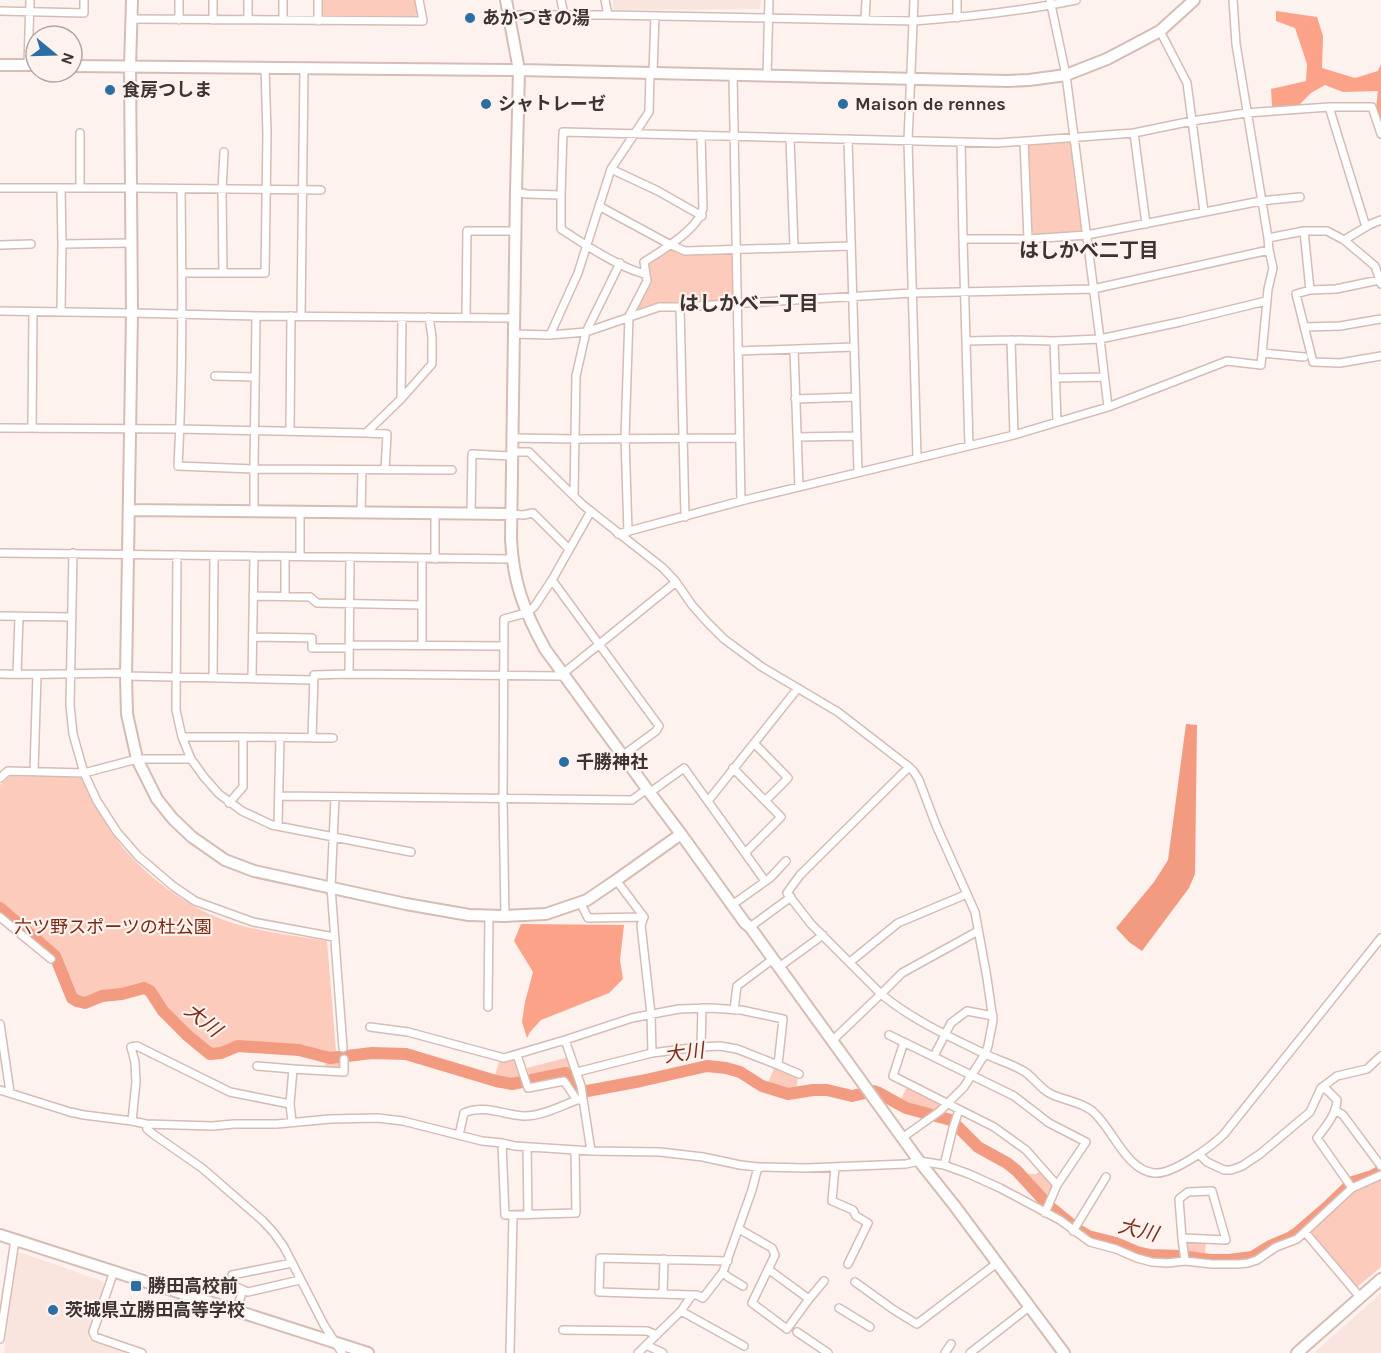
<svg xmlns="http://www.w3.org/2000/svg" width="1381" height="1353" font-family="Karla,'Noto Sans JP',sans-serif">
<rect width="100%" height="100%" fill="#fdf2ee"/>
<path fill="#fae4de" d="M612,0H761L760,9L614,10Z
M19,1252L102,1281L104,1284L88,1336L90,1341L127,1353H4L17,1253Z
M1381,1293V1353H1314Z"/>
<path fill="#fdcbbc" d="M320,0H415L417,15L413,17H320Z
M1071,141L1085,231L1036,235L1031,231L1027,144Z
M670,248L684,254L731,253L733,256V297L732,300L653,304L638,309V307L651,282L646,263Z
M10,776L82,777C91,796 100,815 112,833C136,869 184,906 224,920C257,932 293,935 327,941L336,1051H340V1068L325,1067L326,1055L321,1049L239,1043L216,1052L209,1051L168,1015L150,990L147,987H142L104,994L84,1001L78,1000L73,997L56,955L0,906V785Z
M516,1056L524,1079L512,1082L494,1078L500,1059Z
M569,1057L577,1082L567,1071L530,1078L527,1068Z
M775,1066L798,1077L796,1091H789L767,1085Z
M908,1085L939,1101L940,1107L932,1114L906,1107L899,1103Z
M1042,1170L1055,1185L1047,1202L1022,1174H1036Z
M1381,1178V1267L1356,1288L1309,1232C1325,1217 1340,1198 1359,1187C1366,1184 1374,1182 1381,1178Z
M1187,1238L1206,1239L1205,1256L1184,1255V1243Z"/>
<path fill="#fba288" d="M1276,11L1317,17L1323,36L1322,68L1355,78L1378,71L1381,64V123L1376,108L1378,91L1343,92L1325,85L1311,93L1298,106H1272L1271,89L1306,81L1307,64L1295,28L1276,21Z
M521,924L624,925L620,960L623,979L609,993L541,1020L530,1032L527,1038L522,1022L525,1002L533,972L514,941Z"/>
<path fill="#f39b81" d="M1186,724L1197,725L1195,874L1189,888L1142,951L1129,942L1116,928L1154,882L1168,860Z"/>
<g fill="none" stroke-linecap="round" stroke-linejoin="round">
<path stroke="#f39b81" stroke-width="12" d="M0,908L55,956L72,998L77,1001L85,1003L102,996L122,994L144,988L150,991L163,1011L187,1035L210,1054L221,1053L238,1046L299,1050L330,1058L372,1053L406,1054L496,1081L512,1084L566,1073L574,1083L578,1091L582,1092L641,1081L707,1066L726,1068L740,1072L762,1086L788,1094L813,1090H827L852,1096L873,1091L879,1093L906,1108L951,1120L978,1147L1007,1163L1017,1171L1050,1207L1078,1230L1088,1236L1116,1243L1137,1252L1150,1255L1181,1256L1210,1260H1229L1252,1257L1270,1246L1289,1238L1297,1233L1327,1207L1353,1182L1372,1176L1381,1171"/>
<defs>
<path id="street" d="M561,0L564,15
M605,0L608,15
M914,0L908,141L917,457
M1050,0L1066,75L1100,339L1108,407
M0,11L84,13V0
M519,15H608L914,21C968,17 1023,11 1076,0
M957,18V0
M132,19L423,21L419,0
M179,20V0
M213,20V0
M248,20V0
M283,20V0
M865,20L866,0
M318,21V0
M1160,31L1187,83L1204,212
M28,65L30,0
M653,73L655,16
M733,75L741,501
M767,76L769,0
M1329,107L1366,227
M80,133V188
M1134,133L1146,224
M790,138L794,247
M848,139L858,472
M1024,141L1028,239
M961,142L963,239L969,445
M611,169L658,191L702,216
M0,188H131L321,190
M61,188L62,244L61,312
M181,189C182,281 183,374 178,466L254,469V511
M516,192L527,194L561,195V229C584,244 620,268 645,274
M561,195L563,132L998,143L1134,133L1192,121L1246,113L1329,107H1372L1381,134
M599,206L669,244L685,251L851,246
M1304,231L1310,290
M1268,238L1304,231H1327L1344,240L1375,266L1381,284
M963,239H1028L1087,235L1261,201L1300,197
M1344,240L1371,224L1381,220
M62,244L131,243
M0,245L31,244
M182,273H265L267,134L265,68
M223,273L222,190L224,152
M1379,280L1336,289L1310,290L1296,294L1313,362L1340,363L1381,356
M680,307L685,517
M0,311L132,313L256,316L514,318
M256,316L254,469L452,470
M301,316L304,69
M466,317L467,231H515
M1304,327L1340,326L1381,319
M513,334L550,335L586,332L659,307H680L912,293L1093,289L1269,250
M550,335L578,273L611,169L649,112L650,73
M1011,340L1014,435
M966,341L1011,340L1054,341L1100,339L1180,322L1266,301
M1054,341L1057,422
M794,350L799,487
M738,351L854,347
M1263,353L1304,357
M215,376L255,377
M1055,378L1104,377
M401,399L402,317
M795,399L855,397
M0,428L180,429L366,433L401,399L432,364V337L429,317
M32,428L33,312
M290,431L291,316
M366,433L387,434L385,470
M797,437L856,436
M512,438L576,439L739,438
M512,452H529L583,505L663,568L676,582L692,605L707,622L724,639L762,667L838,712L909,767L914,772L919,780L936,825L975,912L987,978L993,1020L988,1046L985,1054L964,1087L940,1111L902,1138
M574,495L576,376L586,332L620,263
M591,511L552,580L659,726L656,731L622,756
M361,512L362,470
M471,514L472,454L512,456
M511,514L523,515L533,513L569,549
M628,532L625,438L629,316L647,281L644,262C661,251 699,229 703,208L701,135
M618,534L741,501L1014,435L1108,407L1227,361L1261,365L1268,289L1273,268L1269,250L1268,238L1236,44L1233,0
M0,553L512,559
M73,553L70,705L73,734L84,773L97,801L117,832L138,856L173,886L195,901L253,922L334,937
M177,555L176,710L182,737L191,759L204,777L219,794L242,811L272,825L411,852
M300,556V512
M435,559V513
M253,596L310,597L317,603L422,605
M285,596V557
M0,616L72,617
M253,637L312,638V648H349
M350,645L504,646
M422,645V559
M0,674C42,675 84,673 127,673
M17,674L19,617
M349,674L350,557
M126,676L313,680
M213,678L214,556
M252,678L254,556
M182,737H243
M312,738L314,675L349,674L560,676L676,582
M754,743L788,778L765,801
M909,767L800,875L787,893L811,924L881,994L902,973L978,931
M733,768L781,817L746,852
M34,771L37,675
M0,778L8,771L84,773L137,759H191
M649,793L684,768L765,881
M280,796L632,800L647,789
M335,798L331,887L343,1048
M708,801L798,688
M229,803L243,787V737L333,738
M278,826L280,738
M616,880L644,917L641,925L651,1014L652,1053
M580,902L588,918L644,917
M732,905L770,878L786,861
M505,916L503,800L504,619L526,613L534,607L552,580
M0,917L51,959
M750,927L791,897
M850,962L898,923L967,894
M779,967L823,935
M488,1007L489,916
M734,1010L737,986L773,959
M0,1024L10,1092
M370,1027L408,1032L504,1058L565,1040L632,1018L679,1009L710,1008L741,1010L783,1019L778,1065L737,1049L720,1046L699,1047L652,1053L577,1072
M889,1035L1014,1096L1049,1123L1086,1142L1057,1185
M565,1040L581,1086L591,1151
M833,1040L881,994C911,1019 948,1036 983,1053C997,1060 1013,1064 1025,1072C1034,1078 1039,1087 1049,1093C1062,1100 1078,1101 1091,1110C1112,1126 1125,1170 1154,1173C1172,1175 1211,1147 1224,1134L1381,938
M904,1042L893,1076L994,1127L1026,1150L1057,1185L1045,1213
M701,1047L702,1008
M517,1055L528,1088L564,1081L577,1100H581
M934,1056L951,1023L967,1011L993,1016
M778,1065L799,1074
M257,1066L293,1069
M1321,1088L1327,1090L1337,1100C1336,1115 1326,1126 1317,1138L1352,1188
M0,1090L70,1112L84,1115L132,1121L146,1124L212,1126L234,1124H277L330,1119L377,1118L403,1121L482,1141L502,1143L515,1146L591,1151L660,1152L703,1157L740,1165L758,1167L806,1168L906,1164L919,1161L932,1163L944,1165L969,1174L1000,1188L1060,1220L1090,1242L1116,1249L1137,1258L1152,1262L1167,1263L1185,1261L1212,1264H1238L1248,1263L1257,1260L1276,1247L1297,1239L1352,1188L1381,1175
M1335,1110L1343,1115L1381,1166
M132,1121L136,1082L135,1062L131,1047L137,1046L230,1092L290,1104
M292,1122L290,1104L293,1069L344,1072V1059
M146,1124L147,1129L153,1134L202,1168L263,1221L274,1233L284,1247L324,1325L342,1353
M459,1135L464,1113C484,1104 504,1115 524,1116C542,1116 561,1106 577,1100
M502,1143L505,1215L576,1213L575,1150
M527,1147L528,1215
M1199,1154L1207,1162L1224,1170H1231L1242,1166L1260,1154L1310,1112L1321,1088L1337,1076L1367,1069L1381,1056
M944,1165L953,1128L959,1110
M835,1167L832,1201L853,1210L856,1216L868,1223L848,1264
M1212,1191L1226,1240L1182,1238L1179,1199L1188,1192Z
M739,1229L772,1248L775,1255L752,1303L787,1329L809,1299L768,1269
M1073,1231L1106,1177
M1305,1232L1360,1297
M1182,1238L1185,1261
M114,1271L93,1332L95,1337L142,1353
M723,1272L728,1277L743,1286
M855,1282L894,1310L917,1324L997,1263
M243,1290L248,1292L300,1280
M663,1294L664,1259
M692,1295L599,1292L600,1258L728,1261
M809,1299L824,1281
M839,1308L870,1327
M236,1311L243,1290L232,1285V1275L292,1263
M681,1311L744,1346
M563,1330L647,1331L657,1335
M797,1332L828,1353
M0,1339L15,1240
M646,1345L663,1353
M510,1353L513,1216
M638,1353L681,1311L692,1295H697L703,1298L723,1272L752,1190L758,1167
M945,1353L951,1344
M970,1353L1029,1307"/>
<path id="secondary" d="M132,0L130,67L132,313L126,676L127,714L137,759L157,799L173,819L192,837L225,860L254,871L406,904L469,915L505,916L546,914L587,900L615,881L681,834L732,905L745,923L750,927L919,1161L954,1205L1064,1353
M506,0L519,70L516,192L511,539C513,582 524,611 545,649L647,789L681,834
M0,65H36
M72,66L519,70L1008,81L1029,80L1066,75L1107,59L1160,31L1194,0
M129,510L511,514
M0,1235L368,1353
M1297,1353L1381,1279"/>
</defs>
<use href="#street" stroke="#d7bcb4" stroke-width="10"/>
<use href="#secondary" stroke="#d7bcb4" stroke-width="14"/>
<use href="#street" stroke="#fff" stroke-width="7"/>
<use href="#secondary" stroke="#fff" stroke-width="10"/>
</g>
<g fill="#2c6da3" stroke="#fdf2ee" stroke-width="2">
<circle cx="470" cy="18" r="6"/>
<circle cx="110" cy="90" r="6"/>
<circle cx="486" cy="104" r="6"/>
<circle cx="843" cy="104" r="6"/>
<circle cx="564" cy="762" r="6"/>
<rect x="130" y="1280" width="12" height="12" rx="3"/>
<circle cx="53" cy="1310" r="6"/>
</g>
<g text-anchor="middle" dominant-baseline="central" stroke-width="4.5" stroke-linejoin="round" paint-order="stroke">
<g font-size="18" font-weight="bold" fill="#3d3330" stroke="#fdf2ee" text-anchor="start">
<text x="482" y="18">あかつきの湯</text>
<text x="122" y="90">食房つしま</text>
<text x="498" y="104">シャトレーゼ</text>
<text x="855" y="104">Maison de rennes</text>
<text x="576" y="762">千勝神社</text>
<text x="148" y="1286">勝田高校前</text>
<text x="65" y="1310">茨城県立勝田高等学校</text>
</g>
<g font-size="18" fill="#772a12" stroke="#fdf2ee">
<text x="113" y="927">六ツ野スポーツの杜公園</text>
</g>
<g font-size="20" font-weight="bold" fill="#3d3330" stroke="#fdf2ee">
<text x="1089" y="250">はしかべ二丁目</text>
<text x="749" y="303">はしかべ一丁目</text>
</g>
<g font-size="20" font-style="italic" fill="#7c2e17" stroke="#fdf2ee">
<text transform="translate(203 1020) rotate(39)">大川</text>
<text transform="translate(684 1053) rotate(-8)">大川</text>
<text transform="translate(1138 1230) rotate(14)">大川</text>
</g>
</g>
<g transform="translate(54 54) rotate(109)"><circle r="28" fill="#fdf2ee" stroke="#b0a6a2" stroke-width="1.5"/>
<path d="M0-4.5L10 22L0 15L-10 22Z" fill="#2c6da3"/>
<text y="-9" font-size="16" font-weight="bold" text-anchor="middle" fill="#3d3330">N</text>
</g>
</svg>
